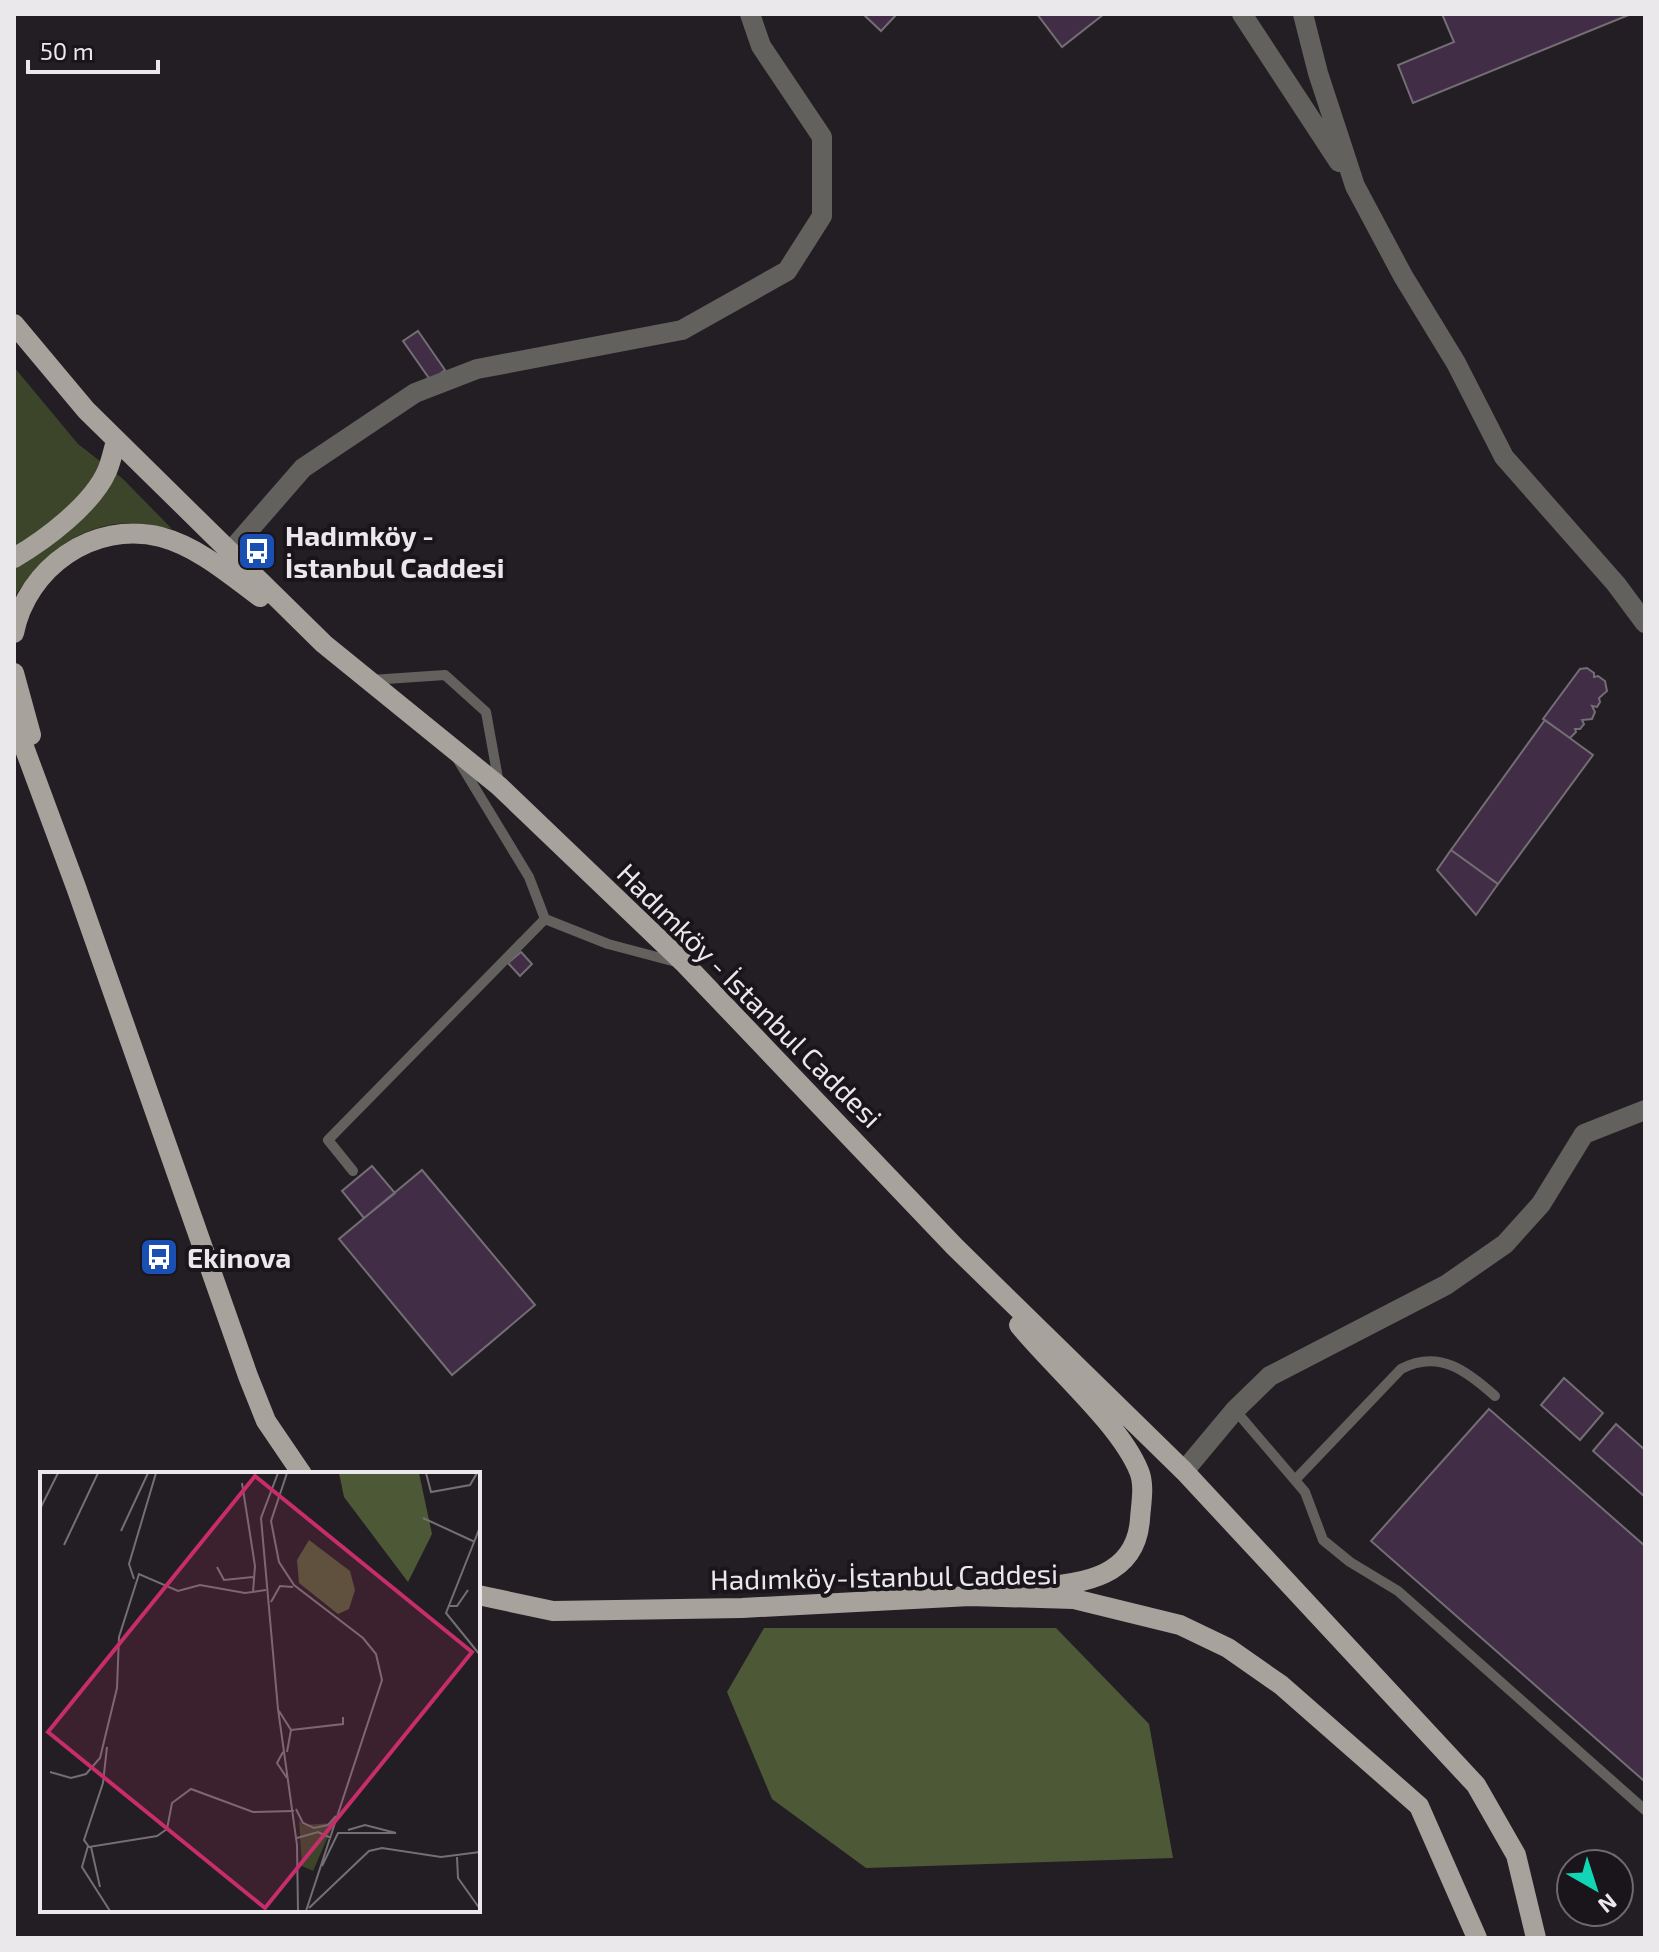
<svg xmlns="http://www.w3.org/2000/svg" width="1659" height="1952" font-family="'Exo 2',sans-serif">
<rect width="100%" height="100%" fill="#231e24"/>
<path fill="#3c442a" d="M14,367L78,444L123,479L172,529C160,527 147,524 135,523C82,521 40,556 14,598Z"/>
<path fill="#4d5837" d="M764,1628H1056L1149,1724L1173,1858L866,1868L772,1799L727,1692Z"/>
<path fill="#422d47" stroke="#736d74" stroke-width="2" d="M863,14H897L881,31Z
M1037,14H1104L1062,47Z
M1442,14H1631L1413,103L1398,65L1454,42Z
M418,331L445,370L431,381L403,341Z
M1587,668L1594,673V677L1598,676L1605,681L1607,691L1599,698L1600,702L1597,707L1592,706L1595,712L1592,719L1582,720L1584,724L1580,729H1575L1576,732L1570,738L1543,719L1580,669Z
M1545,720L1593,755L1498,884L1451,850Z
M1451,850L1498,884L1476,915L1437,870Z
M521,952L532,964L520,976L508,963Z
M372,1166L395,1193L364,1218L342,1191Z
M422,1170L535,1305L452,1375L339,1239Z
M1564,1378L1603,1413L1580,1440L1541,1405Z
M1489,1409L1645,1546V1777L1643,1780L1371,1541Z
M1616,1424L1645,1450V1497L1593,1451Z"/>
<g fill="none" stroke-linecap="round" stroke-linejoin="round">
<path stroke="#63615e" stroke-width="10" d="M371,680L445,675L486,712L499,784
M458,760L529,877L545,919L608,944L676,962
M353,1171L328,1140L545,919
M1235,1410L1305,1492L1323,1540L1350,1562L1398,1591L1645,1810
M1295,1480L1401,1369C1439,1349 1467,1371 1495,1396"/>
<path stroke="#63615e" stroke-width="20" d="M1242,14L1339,162
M1303,14L1318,73L1355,186L1403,276L1456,363L1504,457L1616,584L1645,623
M229,553L303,468L415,393L477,369L682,330L787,271L822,216V137L761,46L750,14
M1184,1471L1235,1410L1270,1376L1446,1285L1505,1244L1541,1204L1584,1134L1645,1110"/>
<path stroke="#a7a39c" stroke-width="20" d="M14,324L86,410L324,644L499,786L685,964L955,1247L1184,1471L1476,1785L1516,1855L1536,1938
M14,558C45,540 92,505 107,471C111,462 113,451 116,441
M14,633C27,568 93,520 161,537C198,547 229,574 260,597
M14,673L31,735
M14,720L76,887L248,1376L266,1421L302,1474
M1019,1325C1052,1366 1120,1424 1139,1471C1145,1485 1141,1504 1140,1519C1136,1579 1080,1583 1034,1588
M478,1595L553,1611L742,1608L970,1596L1074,1599L1180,1625L1228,1648L1281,1685L1419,1806L1477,1938"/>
</g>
<defs>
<symbol id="bus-square" viewBox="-11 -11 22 22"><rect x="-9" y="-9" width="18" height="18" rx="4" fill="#1a4fb4" stroke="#1a151b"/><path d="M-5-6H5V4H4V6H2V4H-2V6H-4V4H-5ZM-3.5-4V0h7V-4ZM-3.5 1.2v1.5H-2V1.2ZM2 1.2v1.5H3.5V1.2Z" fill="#fff"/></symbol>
</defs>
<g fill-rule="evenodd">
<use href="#bus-square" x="235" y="529" width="44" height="44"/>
<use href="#bus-square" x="137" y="1235" width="44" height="44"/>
</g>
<g text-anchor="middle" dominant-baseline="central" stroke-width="8" stroke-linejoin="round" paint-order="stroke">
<g font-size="28" font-weight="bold" fill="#ebe8ec" stroke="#1a151b" text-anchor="start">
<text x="285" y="535">Hadımköy -<tspan x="285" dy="32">İstanbul Caddesi</tspan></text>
<text x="187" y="1257">Ekinova</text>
</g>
<g font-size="28" fill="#ebe8ec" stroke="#1a151b">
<text transform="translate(750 995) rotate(45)">Hadımköy - İstanbul Caddesi</text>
<text transform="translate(884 1576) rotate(-1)">Hadımköy-İstanbul Caddesi</text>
</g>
</g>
<g transform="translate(40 1472)">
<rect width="440" height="440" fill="#231e24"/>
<path d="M259,348L263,353L294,351L273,399L262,394Z" fill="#3c442a"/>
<path d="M299,1H379L392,62L368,110L304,25ZM269,68L310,99L315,118L309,137L298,142L259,111L257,88Z" fill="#4d5837"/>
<path fill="none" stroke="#736f74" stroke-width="2" d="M238,1L221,46L238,237L257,373L258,439M247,1L231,49L239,90L254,113L323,166L336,182L342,208L266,439M386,1L391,20L430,13L437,1M202,11L215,94L213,120M0,37L18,1M383,46L435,70M440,55L406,141L440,183M81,59L108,1M24,73L58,1M177,95L184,108L213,105M94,107L89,92L116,1M231,130L240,114L253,115M409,134H417L428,118M239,239L251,258L247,280M251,258L303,252V245M67,275L63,311L44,368L49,375L117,364L127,357L132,331L151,317L213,340L254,339M243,280L237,291L247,306M10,300L31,306L46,302L60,286L77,216L79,165L99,102L138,119L160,113L205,121L226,118M256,337L263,351L274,356L288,353L296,344M257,366L278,360L291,366M48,374L42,395L70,439M51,375L60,415M417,385L418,406L440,437M282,394L298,361H356L325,353L308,358M269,436L329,379L342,376L401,385L440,380"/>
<path fill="#c62d6a" fill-opacity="0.15" stroke="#c62d6a" stroke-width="4" d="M215,4L432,180L225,436L8,260Z"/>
<rect width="440" height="440" fill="none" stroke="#ebe8ec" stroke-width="4"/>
</g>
<rect width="1659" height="1952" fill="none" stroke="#ebe8ec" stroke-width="32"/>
<g transform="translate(1595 1888) rotate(141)"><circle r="38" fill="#1a151b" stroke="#6e696f" stroke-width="2"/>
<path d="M0-6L14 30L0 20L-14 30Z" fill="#11d5b4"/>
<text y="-12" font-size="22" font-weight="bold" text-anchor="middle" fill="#ebe8ec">N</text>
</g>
<path d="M28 60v12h130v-12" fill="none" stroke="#ebe8ec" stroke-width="4"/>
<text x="40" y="60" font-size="24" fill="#ebe8ec" stroke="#1a151b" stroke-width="6" paint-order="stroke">50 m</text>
</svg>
